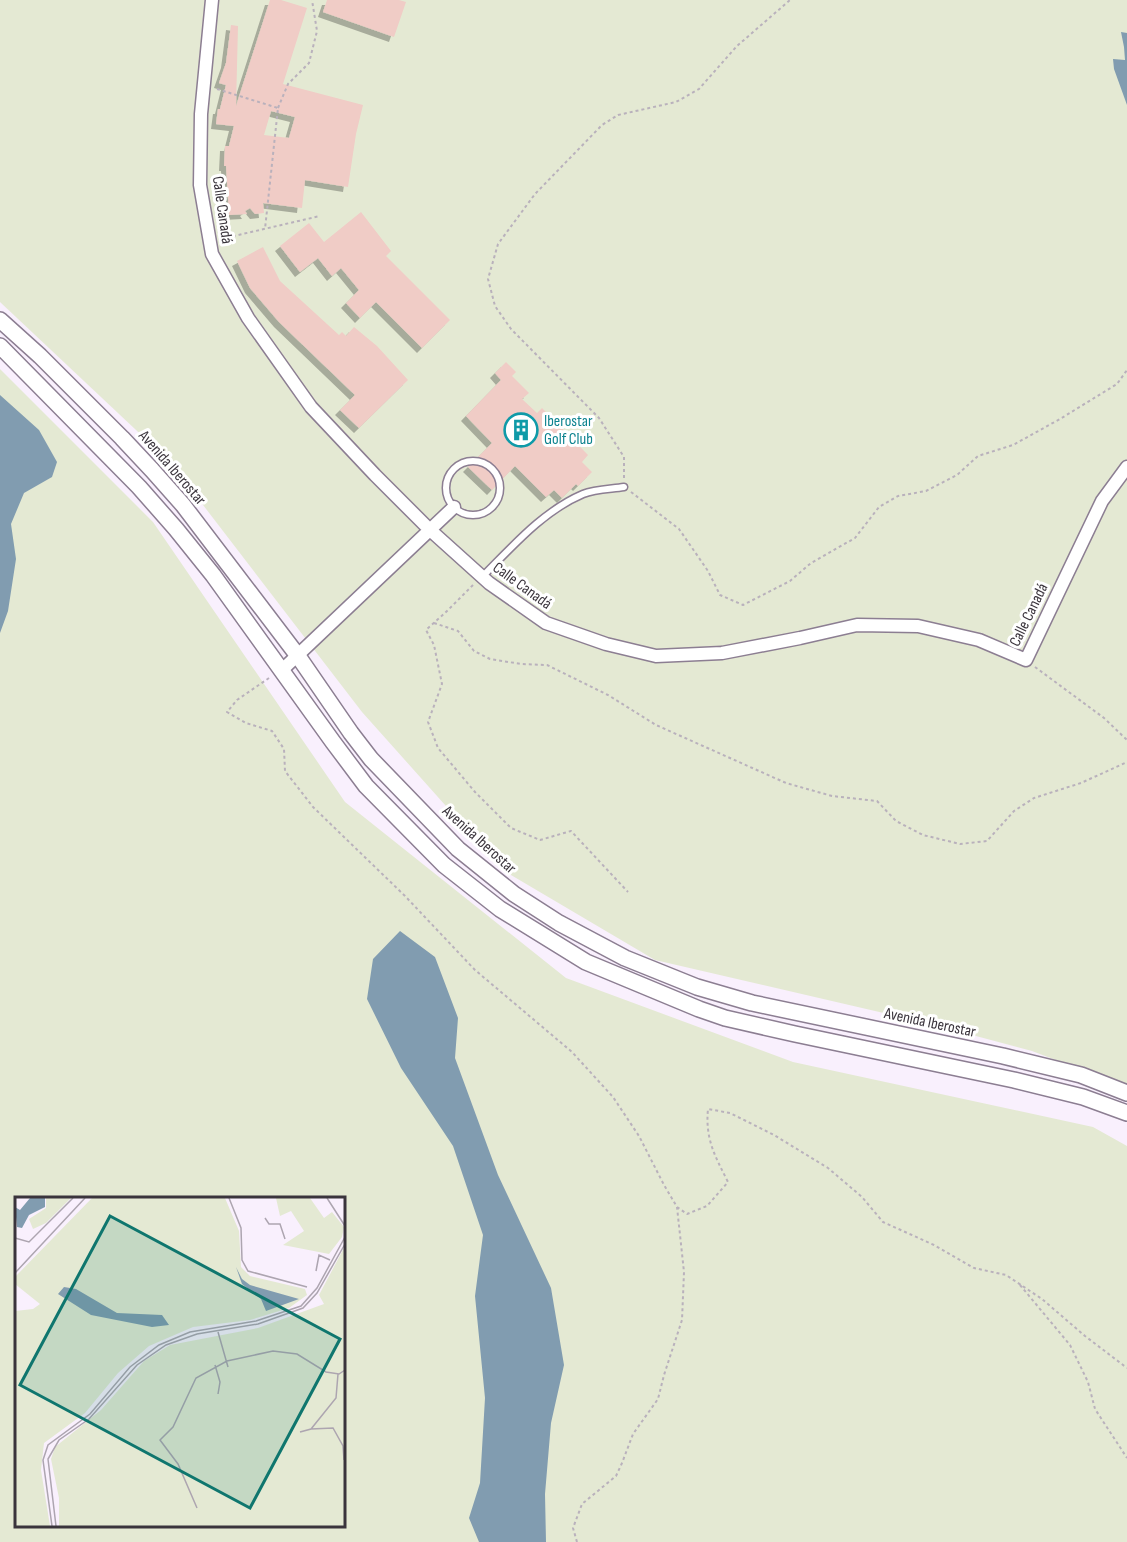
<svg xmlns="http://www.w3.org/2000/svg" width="1127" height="1542" font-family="'Sofia Sans Condensed',sans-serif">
<defs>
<filter id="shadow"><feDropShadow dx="-5" dy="5" stdDeviation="0" flood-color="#0004"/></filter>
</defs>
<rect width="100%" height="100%" fill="#f9f0fd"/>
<path fill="#e4e9d3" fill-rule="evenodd" d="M0,0H1127V1087L1032,1051L931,1024L655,960L504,871L362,712L170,462L0,302Z
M0,369L153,522L345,802L566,978L793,1062L1093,1127L1127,1146V1542H0ZM16,1198H344V1526H16Z"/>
<path fill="#819cb0" d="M1121,32L1127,33V105L1114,69L1113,59L1125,60L1124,47Z
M0,395L39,430L57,462L52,477L24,493L11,524L16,559L8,611L0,633Z
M400,931L435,957L458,1018L455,1058L498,1175L551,1288L564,1365L551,1423L545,1494L546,1542H479L469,1518L480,1483L485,1398L475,1296L483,1235L453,1146L401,1068L367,999L373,959Z"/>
<path fill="#f0ccc6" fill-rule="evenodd" filter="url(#shadow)" d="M270,0H281L307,8L283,84L363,105L356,134L348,187L305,180L302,208L263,203L264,213L255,214L250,208L245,211L247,214L229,215L226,166H224L225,146H229L234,126L216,124L218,109H220L226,85L219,83L226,63L231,25L238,26L236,106ZM271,111L295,117L289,138L264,135Z
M327,0H399L406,2L394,37L323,12Z
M361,212L391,251L386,256L450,320L422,348L376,302L360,318L346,303L359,290L341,268L332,276L318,258L300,272L280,246L309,223L324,242Z
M263,247L280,281L339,335L342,332L346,336L354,327L377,346L408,380L359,428L340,410L355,395L279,322L250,288L237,261Z
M506,362L516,372L512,376L529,393L522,399L537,413L542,408L588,455L582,462L592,472L578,486L576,484L562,498L554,490L546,497L515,466L492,490L468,467L492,443L466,416L501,380L495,373Z"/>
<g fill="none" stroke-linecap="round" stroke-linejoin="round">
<defs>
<path id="service" d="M446 488a27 27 0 1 1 54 0a27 27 0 1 1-54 0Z
M482,577C512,547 543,511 583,494C595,489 611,489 624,487"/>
<path id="minor" d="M212,0L201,114L200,185L212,254L248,318L311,407L375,475L429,529L489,583L546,623L606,644L656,656L722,653L800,638L857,625L918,626L979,640L1026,660L1102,501L1127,467
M282,670L454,507"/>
<path id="tertiary" d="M0,320L40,356L122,438L152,470L183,505L298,656L351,733L371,759L458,849L514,894L559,923L625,958L697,987L752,1003L1003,1056L1081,1075L1127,1093
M0,346L139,487L176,529L213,575L333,742L366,786L444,865L500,909L586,962L699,1009L725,1018L795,1034L1014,1080L1083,1097L1127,1113"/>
</defs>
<use href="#service" stroke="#8c7e92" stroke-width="9"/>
<use href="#minor" stroke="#8c7e92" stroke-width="15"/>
<use href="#tertiary" stroke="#8c7e92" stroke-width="18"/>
<path stroke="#b9b1bc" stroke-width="2" stroke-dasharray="3 3" stroke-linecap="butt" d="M217,89L278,108L265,229
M278,108L288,84L309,63L317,31L312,0
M221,239L320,216
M624,478V457L599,418L511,329L495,306L488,279L498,244L535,194L602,125L618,115L676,102L699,89L737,46L790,0
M631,492L679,529L708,571L720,595L743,605L790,581L811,563L855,538L879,507L898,496L926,491L957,475L978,456L1013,445L1060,419L1117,384L1127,370
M473,585L445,613L426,630L434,645L442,684L428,722L438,748L475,792L511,828L540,840L571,831L628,892
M434,623L458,631L474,651L490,659L521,664L547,665L608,695L656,725L786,783L832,796L877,801L896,821L923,835L960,844L987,841L1014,811L1034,798L1081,783L1127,762
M1035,667L1104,718L1127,740
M269,678L237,700L227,712L246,723L272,731L284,749L285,771L313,807L405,896L475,970L572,1052L613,1097L639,1136L664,1185L677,1207L687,1214L707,1206L728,1182C715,1156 705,1139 708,1109L730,1113L774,1135L828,1168L862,1197L883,1222L934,1245L974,1268L1006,1275L1042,1299L1085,1336L1127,1368
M1020,1285L1070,1345L1088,1382L1095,1409L1127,1458
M577,1542L573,1528L582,1504L616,1476L622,1463L633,1434L658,1399L664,1375L682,1320L684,1272L677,1207"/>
<use href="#service" stroke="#fff" stroke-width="6"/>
<use href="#minor" stroke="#fff" stroke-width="12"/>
<use href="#tertiary" stroke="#fff" stroke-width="15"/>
</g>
<defs>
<symbol id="building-ring" viewBox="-11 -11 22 22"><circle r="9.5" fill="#fff" stroke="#0f9aa8" stroke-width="1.5"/><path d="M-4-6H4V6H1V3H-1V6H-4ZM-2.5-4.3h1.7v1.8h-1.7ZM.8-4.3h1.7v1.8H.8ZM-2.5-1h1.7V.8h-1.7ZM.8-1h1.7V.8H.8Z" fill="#0f9aa8"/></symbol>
</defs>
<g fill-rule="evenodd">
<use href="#building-ring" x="502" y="411" width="38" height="38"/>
</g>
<g text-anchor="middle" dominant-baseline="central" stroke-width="6" stroke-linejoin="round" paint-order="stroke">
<g font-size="16" fill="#3a343c" stroke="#fff">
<text transform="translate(222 210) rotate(82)">Calle Canadá</text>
<text transform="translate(172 468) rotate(49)">Avenida Iberostar</text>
<text transform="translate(522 586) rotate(36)">Calle Canadá</text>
<text transform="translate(1029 615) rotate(-64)">Calle Canadá</text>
<text transform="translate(479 840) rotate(42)">Avenida Iberostar</text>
<text transform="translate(930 1023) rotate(12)">Avenida Iberostar</text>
</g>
<g font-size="16" fill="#0d838f" stroke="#fff" text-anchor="start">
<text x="544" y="421">Iberostar<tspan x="544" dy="18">Golf Club</tspan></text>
</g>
</g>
<g transform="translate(15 1197)">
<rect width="330" height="330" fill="#f9f0fd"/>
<path d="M31,1H56L31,26L18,32L14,22L31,11ZM77,1H210L224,34L226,70L235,79L290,92L292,98L274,111L235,123L178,130L134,149L103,176L70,216L29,246L26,273L35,329H0V114L18,112L25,107L0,87V80ZM261,1H295L309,21L317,15L329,30L327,40L314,57L268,48L289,34L276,14L265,19ZM330,49L329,329H44V301L36,262L40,250L86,213L129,164L155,148L243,131L309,107L304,98Z" fill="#e4e9d3"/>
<path d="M15,1H30V10L14,18L7,31L2,30L0,10L5,13ZM221,70L227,82L235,88L284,102L251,114L246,102L227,87ZM49,90L61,92L102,116L147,118L154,128L137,130L76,118L43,97Z" fill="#819cb0"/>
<path fill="none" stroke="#ada5b0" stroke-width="1.5" d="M214,1L226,31L227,63L233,74L292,90M312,1L330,29M250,21L254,27H265L270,42M0,41L14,45L58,1M301,74L304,58L315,63M0,76L70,1M203,135L213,170M200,168L205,185L203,197M296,232L318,231L328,249L329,263M285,235L296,232L321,201L323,177M182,311L163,267L145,243L158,230L181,181L212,164L258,154L282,157L311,175L324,177L330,173M37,329L28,263L33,248L75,217L115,170L144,148L175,135L241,124L286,109L302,91L330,40M41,329L33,262L44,243L74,222L122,168L151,148L182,137L243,127L288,111L302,96L330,47"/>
<path fill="#0f766e" fill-opacity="0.15" stroke="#0f766e" stroke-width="3" d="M95,19L325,142L235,311L5,188Z"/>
<rect width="330" height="330" fill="none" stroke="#3a343c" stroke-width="3"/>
</g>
</svg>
